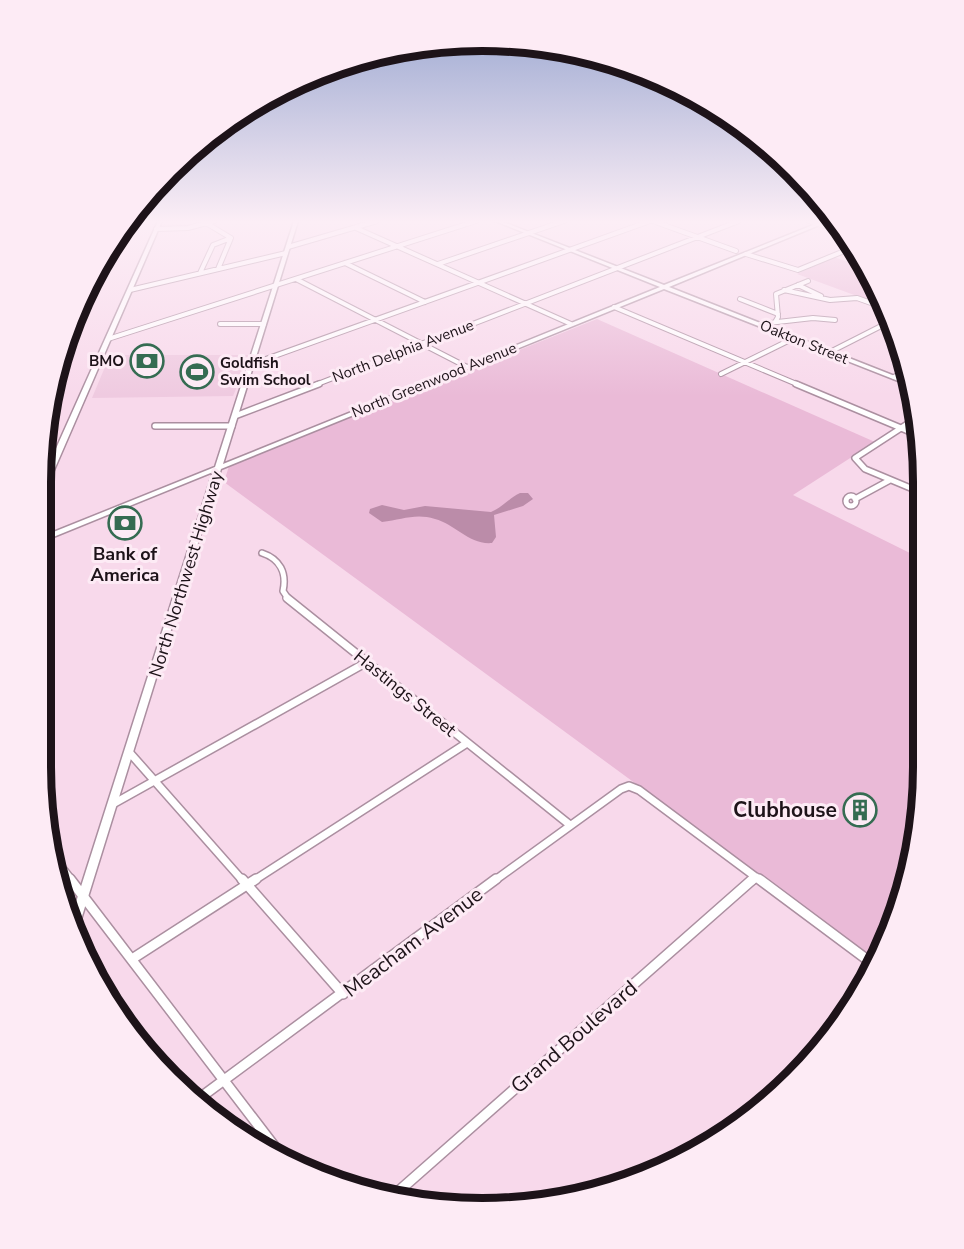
<svg xmlns="http://www.w3.org/2000/svg" width="964" height="1249" font-family="'Nunito Sans',sans-serif">
<rect width="100%" height="100%" fill="#f8d9eb"/>
<path fill="#efcae0" d="M110,355H250L233,396L92,398Z"/>
<path fill="#eabad7" d="M834,257L865,268L881,301L876,303L797,274Z
M597,319L875,442L793,495L920,558V825L900,909L875,959L224,482L229,466Z"/>
<path fill="#bb8ca9" d="M520,493H528L533,499L523,506L494,515L496,537L492,543C469,545 455,524 435,519C415,513 402,520 382,522L369,513L370,509L382,505L404,510L425,506L491,512C503,507 508,499 520,493Z"/>
<g fill="none" stroke-linecap="round" stroke-linejoin="round">
<defs>
<path id="street-far3" d="M653,221L736,251
M809,221L846,233
M206,223L231,238L218,269
M356,228L571,324
M156,229L188,228L214,221
M288,247L377,221
M746,254L798,270L854,247
M345,263L425,302
M438,264L564,221
M200,273L213,245L231,238
M296,279L467,367
M798,285L821,296
M130,290L286,253
M784,290L830,300L857,298L885,308
M740,299L778,314
M614,307L799,385
M220,324H264
M760,324L813,318L835,320
M771,329L778,317L776,294L808,281
M108,339L476,221
M830,352L891,321
M252,364L650,221
M721,374L794,338
M894,377L907,370
M315,385L739,221"/>
<path id="street-far2" d="M796,384L920,436
M235,416L319,384
M918,417L855,458L865,469L920,492
M155,426H232
M846 501a5 5 0 1 1 10 0a5 5 0 1 1-10 0Z
M855,499L890,480
M262,553C280,559 287,573 283,591L289,600"/>
<path id="street-far1" d="M287,598L570,825
M130,753L243,881
M113,804L367,662
M52,855L72,881
M253,881L467,743
M494,881L621,789L629,786L639,790L761,881
M752,881L756,877"/>
<path id="street" d="M70,879L284,1159
M242,879L343,994
M759,879L873,964
M132,959L256,879
M197,1100L496,879
M392,1197L753,879"/>
<path id="secondary" d="M158,221H162L45,491L41,493V482Z
M294,221H298L223,464L660,287L495,221H501L664,285L823,221H829L669,287L910,382L911,386L664,289L221,469L79,926L78,929L76,930L71,918L213,472L41,542V537L215,467Z"/>
</defs>
<use href="#street-far3" stroke="#ab8fa0" stroke-width="6"/>
<use href="#street-far2" stroke="#ab8fa0" stroke-width="8"/>
<use href="#street-far1" stroke="#ab8fa0" stroke-width="10"/>
<use href="#street" stroke="#ab8fa0" stroke-width="12"/>
<use href="#secondary" stroke="#ab8fa0" stroke-width="3"/>
<use href="#street-far3" stroke="#fff" stroke-width="4"/>
<use href="#street-far2" stroke="#fff" stroke-width="5"/>
<use href="#street-far1" stroke="#fff" stroke-width="7"/>
<use href="#street" stroke="#fff" stroke-width="9"/>
<use href="#secondary" fill="#fff" fill-rule="evenodd"/>
<defs>
<path id="rail" d="M83,295L92,277"/>
</defs>
<use href="#rail" stroke="#907b87" stroke-width="3"/>
<use href="#rail" stroke="#fdebf5" stroke-width="1.5" stroke-dasharray="4.5" stroke-linecap="butt"/>
</g>
<linearGradient id="sky" x2="0" y2="1"><stop stop-color="#96a4cf"/><stop offset="0.56" stop-color="#fceef6"/><stop offset="1" stop-color="#fceef6" stop-opacity="0"/></linearGradient>
<rect width="964" height="396" fill="url(#sky)"/>
<defs>
<symbol id="bank-ring" viewBox="-11 -11 22 22"><circle r="9.5" fill="#fdebf5" stroke="#356c52" stroke-width="1.5"/><path d="M-6-4H6V4H-6ZM0-2.3a2.3 2.3 0 1 0 0 4.6a2.3 2.3 0 1 0 0-4.6Z" fill="#356c52"/></symbol>
<symbol id="stadium-ring" viewBox="-11 -11 22 22"><circle r="9.5" fill="#fdebf5" stroke="#356c52" stroke-width="1.5"/><path d="M0-5a6.5 5 0 1 0 0 10a6.5 5 0 1 0 0-10ZM-3.5-1.8h7v3.6h-7Z" fill="#356c52"/></symbol>
<symbol id="building-ring" viewBox="-11 -11 22 22"><circle r="9.5" fill="#fdebf5" stroke="#356c52" stroke-width="1.5"/><path d="M-4-6H4V6H1V3H-1V6H-4ZM-2.5-4.3h1.7v1.8h-1.7ZM.8-4.3h1.7v1.8H.8ZM-2.5-1h1.7V.8h-1.7ZM.8-1h1.7V.8H.8Z" fill="#356c52"/></symbol>
</defs>
<g fill-rule="evenodd">
<use href="#bank-ring" x="128" y="342" width="38" height="38"/>
<use href="#stadium-ring" x="178" y="353" width="38" height="38"/>
<use href="#bank-ring" x="106" y="504" width="38" height="38"/>
<use href="#building-ring" x="841" y="791" width="38" height="38"/>
</g>
<g text-anchor="middle" dominant-baseline="central" stroke-width="6" stroke-linejoin="round" paint-order="stroke">
<g font-size="15" fill="#1d1319" stroke="#fdebf5">
<text transform="translate(804 342) rotate(22)">Oakton Street</text>
<text transform="translate(403 351) rotate(-21)">North Delphia Avenue</text>
<text transform="translate(434 380) rotate(-22)">North Greenwood Avenue</text>
</g>
<g font-size="15" font-weight="bold" fill="#1d1319" stroke="#fdebf5" text-anchor="end">
<text x="124" y="361">BMO</text>
<text x="220" y="363" text-anchor="start">Goldfish<tspan x="220" dy="17">Swim School</tspan></text>
</g>
<g font-size="18" font-weight="bold" fill="#1d1319" stroke="#fdebf5">
<text x="125" y="554">Bank of<tspan x="125" dy="21">America</tspan></text>
</g>
<g font-size="18" fill="#1d1319" stroke="#fdebf5">
<text transform="translate(186 574) rotate(-73)">North Northwest Highway</text>
<text transform="translate(405 693) rotate(39)">Hastings Street</text>
</g>
<g font-size="21" font-weight="bold" fill="#1d1319" stroke="#fdebf5" text-anchor="end">
<text x="837" y="810">Clubhouse</text>
</g>
<g font-size="21" fill="#1d1319" stroke="#fdebf5">
<text transform="translate(413 942) rotate(-37)">Meacham Avenue</text>
<text transform="translate(574 1037) rotate(-41)">Grand Boulevard</text>
</g>
</g>
<path d="M0 0H964V1249H0ZM482 51H482A431 431 0 0 1 913 482V767A431 431 0 0 1 482 1198H482A431 431 0 0 1 51 767V482A431 431 0 0 1 482 51Z" fill="#fdebf5" fill-rule="evenodd"/>
<path fill="none" stroke="#1d1319" stroke-width="8" d="M482 51H482A431 431 0 0 1 913 482V767A431 431 0 0 1 482 1198H482A431 431 0 0 1 51 767V482A431 431 0 0 1 482 51Z"/>
</svg>
